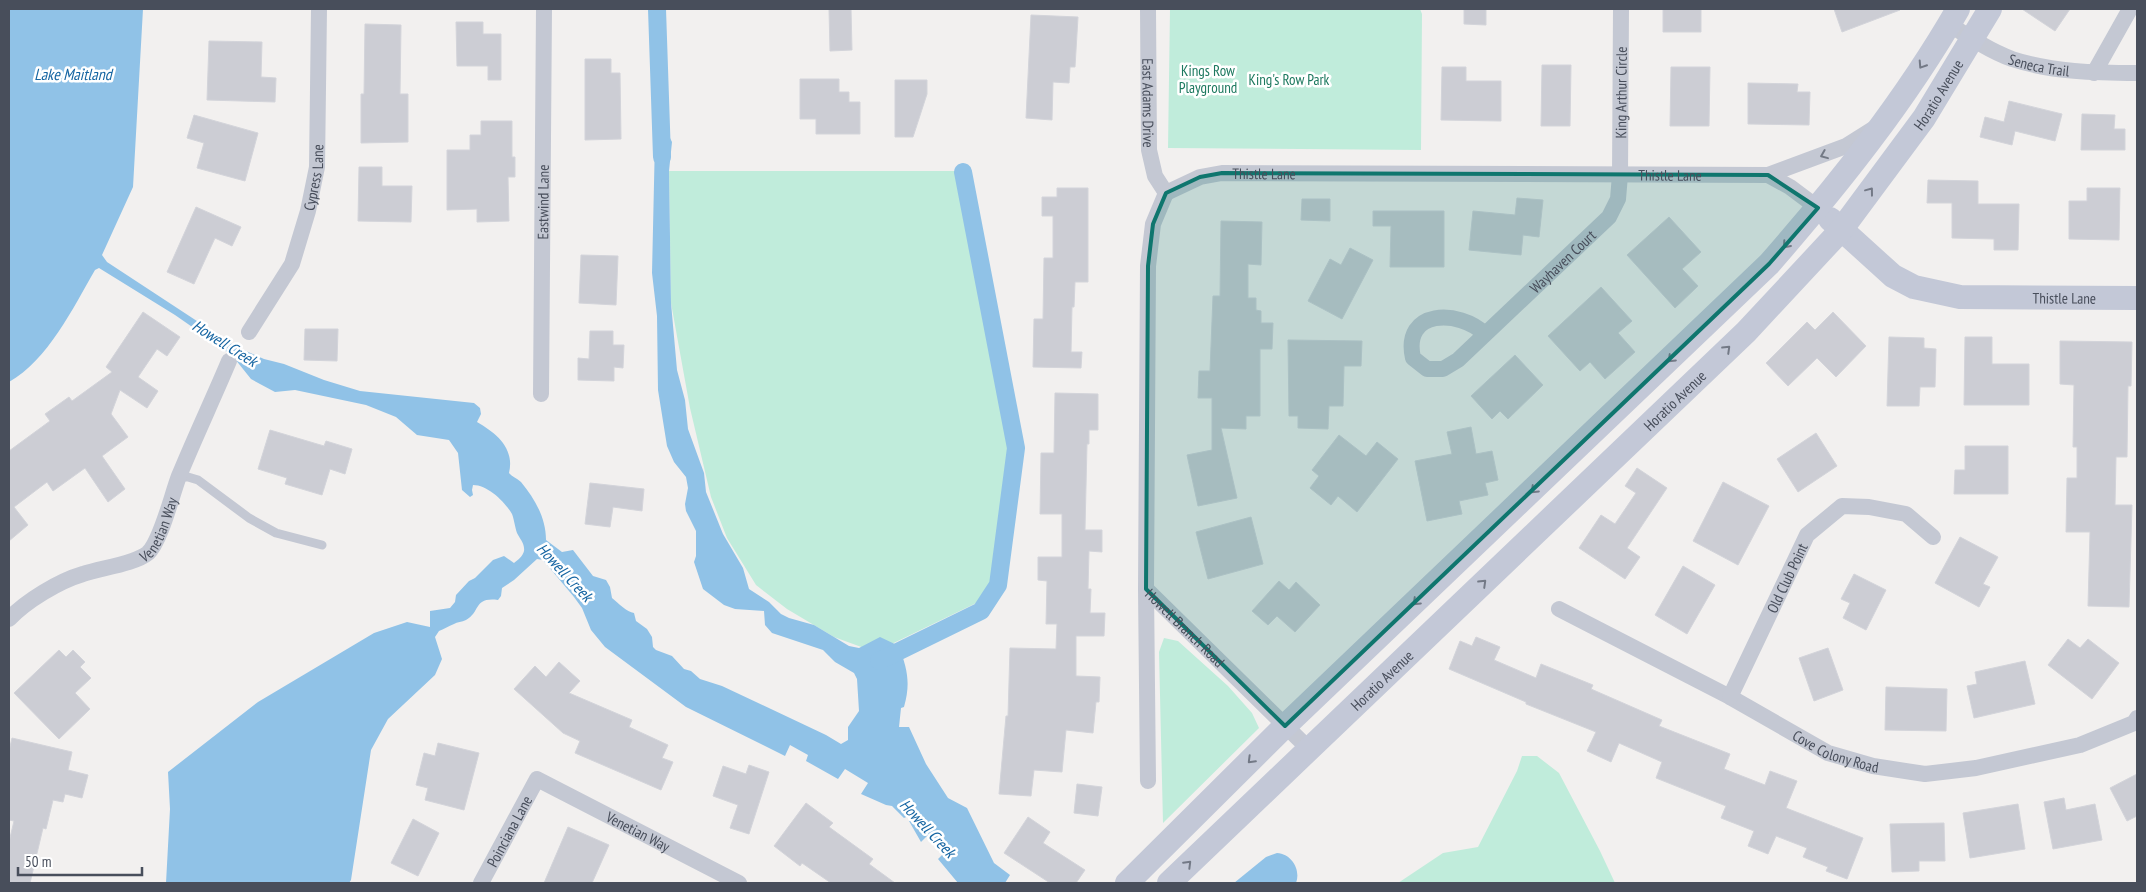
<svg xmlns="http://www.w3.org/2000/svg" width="2146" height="892" font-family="'PT Sans Narrow',sans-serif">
<rect width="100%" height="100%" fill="#f2f0ef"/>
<path fill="#c0ecdb" d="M1170,9H1420L1422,14L1421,150L1168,148Z
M669,171H966L1016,446L997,593L875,652L834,637L787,609L756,585L727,538L711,497L690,408L671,303Z
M1164,638L1178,641L1228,686L1252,713L1259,728L1163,823L1159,652Z
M1522,756H1537L1559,773L1600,851L1615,883H1398L1443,853L1478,847L1517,771Z"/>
<path fill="#90c2e7" d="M9,9H143L133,187L102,255L107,262L235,346L264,359L284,364L324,380L360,391L474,403L480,408L481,414L477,422C496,433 515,448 509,473C512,477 517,478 521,482C535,499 546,518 546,540L562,552L573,550L593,576L606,580L610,587L612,598C618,603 627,612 634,613L636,621L647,629L652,637L653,647L656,650L672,656L684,669L691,671L700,679L722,686L826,735L841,744L848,740V727L859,711L857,679L854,673L835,662L823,650L772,633L765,625L764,611L735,609L724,605L703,589L694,562L696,556V531L686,511L685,504L688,488L686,477L674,462L667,446L658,390L657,316L652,273L655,139L665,133L668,134L672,142L669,171L671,303L677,370L685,400L688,429L704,473L706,492L723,534L743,568L749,589L769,602L781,614L789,618L814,625L849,646L859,648L880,637L899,646C907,669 911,682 904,707L901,708L899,727H909L926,764L948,798L967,808L994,863L1010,875L1005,883H958L938,859L945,852L929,834L921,842L909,821L911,819V815L904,818L892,806L886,805L861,794L868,783L845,769L838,779L806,761L808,755L790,745L785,756L686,707L605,647L591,630L582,608L574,597L543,560L537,559L514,580L502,588L501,596L498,600C473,597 481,612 466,620C462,622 457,622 454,624C448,626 445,629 439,631L435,637L442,659L435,675L388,719L371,750L351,880L349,883H166L170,809L168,772L258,702L374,633L407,622L430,627V611L450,608L455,602L456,595L469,581L475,578L493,560L504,556L514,563C518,560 523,556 524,551C525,544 520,539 517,533C515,527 514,519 512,514C505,502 488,485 473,485L472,490L473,495L470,497L462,490L458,453L449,440L417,435L396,417L366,405L295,390L275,392L260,384L251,379L235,359L221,347L175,315L99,268L95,270C73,308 48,360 9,382Z
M1277,853C1292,854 1301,870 1296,883H1234L1266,857Z"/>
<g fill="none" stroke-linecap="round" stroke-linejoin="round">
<path stroke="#90c2e7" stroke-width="18" d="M657,9L662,157
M879,661L981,611L998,585L1016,448L963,172"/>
</g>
<path fill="#cccdd4" stroke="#d3d4da" d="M829,9H851L852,50L830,51Z
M1464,9H1486V25L1464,24Z
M1663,9H1701V32H1663Z
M1834,9H1900V10L1842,32Z
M2022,9H2070L2055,31Z
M1031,15L1078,17L1075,67H1070L1069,83L1053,82L1052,120L1026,118Z
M456,22H483V34H501V80H488V66H457Z
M365,24L401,25L400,94H408V142L361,143V94H364Z
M209,41L262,42L261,77L276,78L275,102L207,100Z
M585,59H611V73H620L621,139L585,140Z
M1542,65H1571L1570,126H1541Z
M1442,67H1466V81H1501V121L1441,120Z
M1671,67H1710L1709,126H1670Z
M800,79H839V92H849V102H860V134H816V119H800Z
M895,80H927V94L913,137H895Z
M1748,83L1798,84L1797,92H1810L1809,125L1748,124Z
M2009,101L2062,114L2055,141L2015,131L2012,145L1980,137L1985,117L2004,122Z
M2082,114L2115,115L2114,129H2125V150H2081Z
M194,115L258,133L245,181L197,168L204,143L187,138Z
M481,121H512V157H515V177H508L509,221L477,222V209L447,210V150H470V135H481Z
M359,167H382V186H412L411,222L358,221Z
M1928,180L1978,181V204H2019L2018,250H1994V239L1952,238V203H1927Z
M1057,188H1088V282H1075L1074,307H1072L1071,352H1082L1081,368L1033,367L1034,319H1043L1044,258H1053V216H1042V197H1057Z
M2087,188H2120L2119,240L2069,239V201H2087Z
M1517,198L1543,200L1539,237L1523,235L1521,255L1469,250L1473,211L1515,215Z
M1302,199H1330V221L1301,220Z
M196,207L241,227L232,246L215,238L194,284L167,272Z
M1373,211H1444V267H1390L1391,226H1373Z
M1669,217L1701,252L1682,269L1698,286L1675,308L1627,255Z
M1221,221L1262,222L1261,265L1248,264V298H1256V310L1261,311V323H1273L1272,349H1260V416H1246V429L1221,428L1237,498L1198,506L1187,455L1212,450V398H1198L1199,371H1210L1213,296H1220Z
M1350,248L1373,260L1342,319L1308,301L1330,259L1341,265Z
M581,255L618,256L616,305L579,303Z
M1601,287L1632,321L1618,333L1635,352L1605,379L1590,362L1580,371L1548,336Z
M143,312L180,337L167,356L157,349L138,377L158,391L147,408L120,390L111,414L128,437L102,456L125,489L108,502L85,468L53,491L47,482L14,507L28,525L9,541V451L50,421L45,414L69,397L72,401L112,372L106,367Z
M1833,312L1866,346L1836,377L1817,358L1788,386L1766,363L1807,322L1815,330Z
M305,329H338L337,361L304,360Z
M590,331H613V345H624L623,368L614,367V381L578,380V358L589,359Z
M1889,337L1924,338V348L1936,349L1935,387H1920L1919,406H1887Z
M1965,337H1992V364H2029V405H1964Z
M1288,340L1362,341L1361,366H1344L1343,406H1329L1328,429L1298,428V416H1289Z
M2060,341L2132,342L2131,386H2128L2127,457H2116L2115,505H2132L2129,607L2088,606L2090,532H2066L2067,478H2077V447H2073L2074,385L2060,384Z
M1515,355L1543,385L1508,419L1500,411L1492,419L1471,396Z
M1055,393L1098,394V430H1089V444H1087L1085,530H1102V552L1089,551L1088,589H1091L1090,613H1105L1104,636H1076V676L1100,677L1099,702H1096L1093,733L1066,730L1062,772L1034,770L1031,796L999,794L1006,716H1008L1010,648L1056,649L1057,624H1046L1047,581L1038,580V557H1062V514H1040L1041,453H1054Z
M1471,427L1476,454L1492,451L1498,480L1485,483L1488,495L1459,501L1462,514L1427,521L1415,461L1452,454L1447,432Z
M270,430L324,446L326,441L352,449L345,474L330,469L322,495L285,484L287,478L258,469Z
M1816,433L1837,466L1798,492L1777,459Z
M1339,435L1366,456L1377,442L1398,459L1357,512L1338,496L1331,505L1310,488L1319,476L1312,470Z
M1965,446H2008V494H1954L1955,470H1965Z
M1637,468L1667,488L1627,548L1640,557L1625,579L1579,548L1601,515L1615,524L1636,493L1625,486Z
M1723,482L1769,506L1738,565L1693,541Z
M590,483L644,489L642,511L613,507L610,527L585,524Z
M1251,517L1263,564L1208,579L1196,532Z
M1960,537L1998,557L1983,584L1990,587L1979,607L1935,583Z
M1683,566L1715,585L1687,634L1655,615Z
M1854,574L1886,590L1866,630L1843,618L1850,603L1841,599Z
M1279,581L1289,590L1296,582L1320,605L1295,632L1277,616L1268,625L1252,611Z
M1476,637L1500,647L1494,660L1536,678L1541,664L1593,685L1591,689L1662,720L1659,726L1730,754L1724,769L1765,785L1770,771L1797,781L1786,808L1863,838L1847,879L1826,871L1828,867L1803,857L1807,848L1776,836L1768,854L1748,846L1754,831L1721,818L1726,806L1656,778L1662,762L1619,743L1611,762L1587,751L1596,732L1526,704V702L1449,669L1460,641L1472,646Z
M2068,639L2080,648L2088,639L2119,663L2092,699L2048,665Z
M1828,648L1843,690L1814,701L1799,658Z
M59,650L66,657L73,650L85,662L80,667L91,678L75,693L90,709L59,739L14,693Z
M2025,661L2035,704L1974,718L1967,686L1977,684L1975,672Z
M559,662L580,681L569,693L632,720L629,727L668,745L662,758L673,762L661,790L575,753L580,741L563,733L514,689L535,666L546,677Z
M1886,687L1947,689L1946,731L1885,730Z
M12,738L72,752L68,770L88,775L82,798L65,794L63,802L53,800L46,829L43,828L30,883H9V842L14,821L9,820V751Z
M438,743L479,753L464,810L425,800L428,788L416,785L424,753L435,756Z
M749,765L769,772L749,834L730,828L738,805L713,796L723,766L746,774Z
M2137,774V816L2127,821L2110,788Z
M1077,784L1102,787L1098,816L1074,813Z
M2064,798L2066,810L2095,804L2102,840L2053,849L2044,802Z
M806,803L833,823L829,827L873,859L869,864L895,883H831L802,863L800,866L774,846Z
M2018,804L2025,849L1970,858L1963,813Z
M1028,817L1050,832L1043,843L1085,870L1076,883H1050L1004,853Z
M413,819L439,833L418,876L391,863Z
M1944,823L1945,861H1919V871L1892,872L1890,824Z
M568,827L609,845L592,883H544Z"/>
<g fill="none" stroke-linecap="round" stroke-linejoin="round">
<path stroke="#c4c8d3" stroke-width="9" d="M178,477H188L198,480L249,518L276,533L322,545"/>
<g stroke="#c4c8d3" stroke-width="16">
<path id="s1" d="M1148,9L1149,150L1155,176L1166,193"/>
<path id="s2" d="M1949,24C1969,37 1990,51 2012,59C2052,72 2096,73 2137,73"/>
<path d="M2094,73L2130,9"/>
<path d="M1768,175L1846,146L1873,129"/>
<path id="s3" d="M1166,193L1200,177L1222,173L1768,175L1790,187L1818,208"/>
<path id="s4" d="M249,332L292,264L308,211L317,167L319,9"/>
<path id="s5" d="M1485,334C1459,309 1402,309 1413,358L1427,369H1443L1458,360L1609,217L1618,199L1620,175L1621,9"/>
<path id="s6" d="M541,394L544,9"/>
<path id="s7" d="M1146,589L1309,749"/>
<path id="s8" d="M1559,609L1730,697L1828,753L1873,766L1925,774L1976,768L2080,745L2134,723L2137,718"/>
<path id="s9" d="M9,619C26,601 59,581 83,574C100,568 135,564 148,553C161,541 172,494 179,476C195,437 213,399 229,361"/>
<path id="s10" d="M1730,697L1807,535L1842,506L1869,507L1906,514L1933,537"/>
<path d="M1148,781L1146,589L1148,266L1153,224L1166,193"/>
<path id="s11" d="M481,883L537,779L739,883"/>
</g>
<g stroke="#c3c8d7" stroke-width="24">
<path id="s12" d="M1830,219L1893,276L1914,287L1960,297L2137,298"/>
<path d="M1127,883L1285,726L1769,264C1838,185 1905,101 1958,9"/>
<path id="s13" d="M1169,883L1746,332L1841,230L1924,118L1990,9"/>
</g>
</g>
<defs><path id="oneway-chevron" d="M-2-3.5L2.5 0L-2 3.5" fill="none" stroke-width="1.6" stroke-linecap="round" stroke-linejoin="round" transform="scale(1.25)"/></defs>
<g stroke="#737986">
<use href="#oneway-chevron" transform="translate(1922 65) rotate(123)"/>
<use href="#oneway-chevron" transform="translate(1870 191) rotate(-53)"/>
<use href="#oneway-chevron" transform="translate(1786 245) rotate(131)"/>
<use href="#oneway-chevron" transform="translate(1727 349) rotate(-44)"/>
<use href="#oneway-chevron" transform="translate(1671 359) rotate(136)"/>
<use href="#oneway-chevron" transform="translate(1534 490) rotate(136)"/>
<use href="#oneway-chevron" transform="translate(1483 583) rotate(-44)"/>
<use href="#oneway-chevron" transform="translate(1416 602) rotate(136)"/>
<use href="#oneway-chevron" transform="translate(1251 760) rotate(135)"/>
<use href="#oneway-chevron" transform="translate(1188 864) rotate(-45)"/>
</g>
<use stroke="#737985" href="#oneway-chevron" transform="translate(1824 155) rotate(158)"/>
<path fill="#0f766e" fill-opacity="0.2" stroke="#0f766e" stroke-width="4" stroke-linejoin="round" d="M1222,173L1768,175L1818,208L1769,264L1285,726L1146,589L1148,266L1153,224L1166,193L1200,177Z"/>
<g text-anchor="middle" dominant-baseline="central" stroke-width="5" stroke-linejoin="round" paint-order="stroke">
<g font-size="15" fill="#484e5b" stroke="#fff">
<text stroke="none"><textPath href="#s2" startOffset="100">Seneca Trail</textPath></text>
<text stroke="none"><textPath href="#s5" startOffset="492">King Arthur Circle</textPath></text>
<text stroke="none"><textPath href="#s13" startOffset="1104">Horatio Avenue</textPath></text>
<text stroke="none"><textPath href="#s1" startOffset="94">East Adams Drive</textPath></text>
<text stroke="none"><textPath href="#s3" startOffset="102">Thistle Lane</textPath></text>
<text stroke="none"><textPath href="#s3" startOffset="508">Thistle Lane</textPath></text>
<text stroke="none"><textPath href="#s4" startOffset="170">Cypress Lane</textPath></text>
<text stroke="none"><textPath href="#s6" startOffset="192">Eastwind Lane</textPath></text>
<text stroke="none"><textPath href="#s5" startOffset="301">Wayhaven Court</textPath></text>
<text stroke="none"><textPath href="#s12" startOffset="260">Thistle Lane</textPath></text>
<text stroke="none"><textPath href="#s13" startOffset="699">Horatio Avenue</textPath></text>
<text stroke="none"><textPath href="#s9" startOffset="182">Venetian Way</textPath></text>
<text stroke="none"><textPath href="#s10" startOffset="132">Old Club Point</textPath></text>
<text stroke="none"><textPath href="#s7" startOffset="55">Howell Branch Road</textPath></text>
<text stroke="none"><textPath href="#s13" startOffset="294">Horatio Avenue</textPath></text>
<text stroke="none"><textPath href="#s8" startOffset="312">Cove Colony Road</textPath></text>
<text stroke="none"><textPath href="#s11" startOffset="59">Poinciana Lane</textPath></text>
<text stroke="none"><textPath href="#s11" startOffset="232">Venetian Way</textPath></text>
</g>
<g font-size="15" fill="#1d795f" stroke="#fff">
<text x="1208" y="70">Kings Row<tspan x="1208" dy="17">Playground</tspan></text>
<text x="1289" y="79">King's Row Park</text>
</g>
<g font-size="16" font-style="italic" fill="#1565a2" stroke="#fff">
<text x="73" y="74">Lake Maitland</text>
<text transform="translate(225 343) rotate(32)">Howell Creek</text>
<text transform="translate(565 572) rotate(47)">Howell Creek</text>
<text transform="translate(928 828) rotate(47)">Howell Creek</text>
</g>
</g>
<rect width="2146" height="892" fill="none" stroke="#484e5b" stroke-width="20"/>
<path d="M18 867v8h124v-8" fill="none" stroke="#484e5b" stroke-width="2.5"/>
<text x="25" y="867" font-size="15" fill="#484e5b" stroke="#ffffff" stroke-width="4" paint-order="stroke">50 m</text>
</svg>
